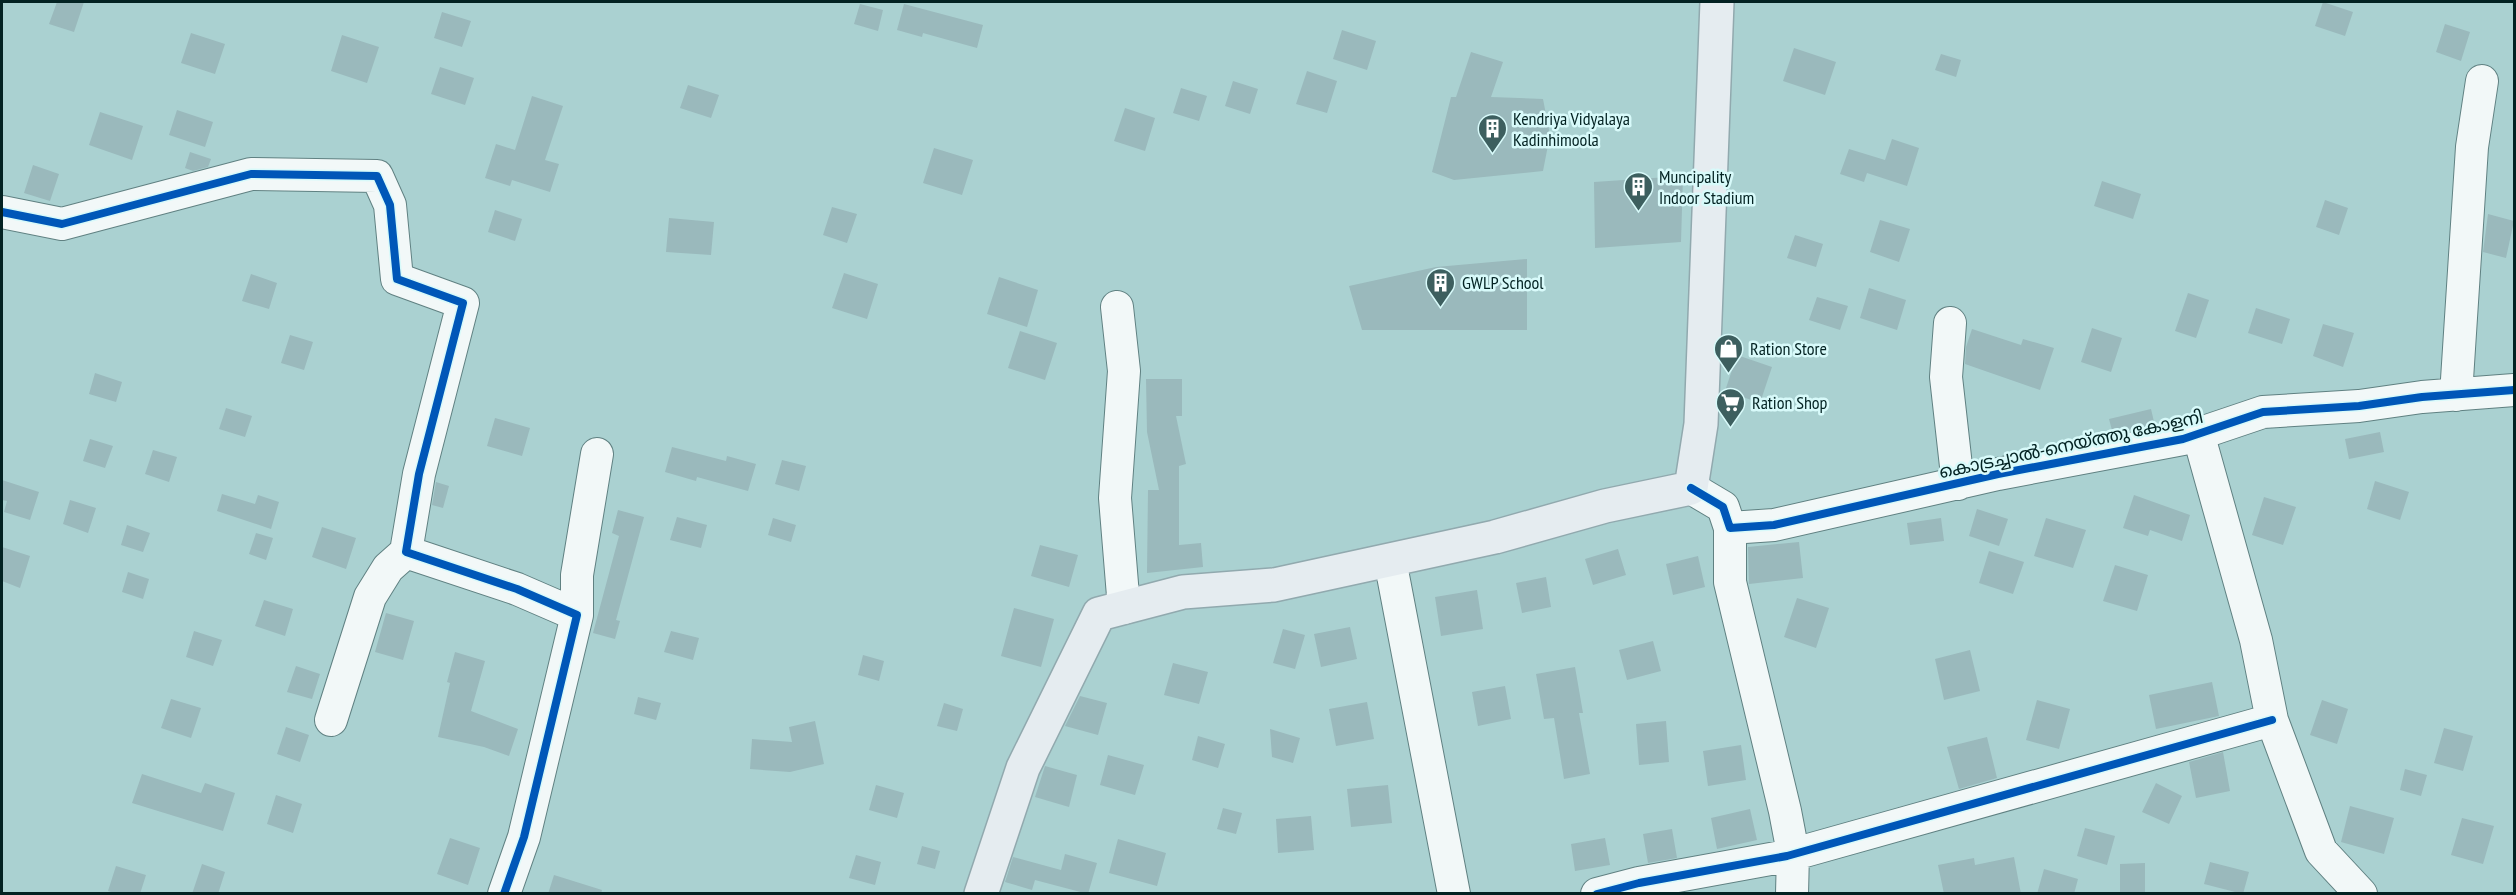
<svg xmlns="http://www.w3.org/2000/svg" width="2516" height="895" font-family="'PT Sans Narrow','Noto Sans Malayalam',sans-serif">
<rect width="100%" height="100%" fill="#aad1d1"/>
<path fill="#9ab9bc" d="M57,2H84L74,32L49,24Z
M2323,2L2353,12L2345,36L2315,26Z
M860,4L883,10L878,31L854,24Z
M904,4L983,25L977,48L923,33L922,37L897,30Z
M442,12L471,21L462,47L434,38Z
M2445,24L2470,32L2461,61L2436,52Z
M1342,30L1376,41L1367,70L1333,59Z
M191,33L225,44L215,74L181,63Z
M342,35L379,47L367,83L331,71Z
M1794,48L1836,62L1825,95L1783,81Z
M1471,52L1503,62L1491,97L1543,99L1550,135L1543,171L1454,180L1432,172L1451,97H1456Z
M1941,54L1961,60L1956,77L1935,70Z
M440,67L474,78L465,105L431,94Z
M1307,71L1337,81L1327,113L1296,104Z
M1233,81L1258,89L1250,114L1225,106Z
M688,85L719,95L711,118L680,108Z
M1181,88L1207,96L1199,121L1173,113Z
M532,96L563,106L545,160L559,164L550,192L512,180L510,186L485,178L496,144L515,150Z
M1125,108L1155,118L1145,151L1114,141Z
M177,110L213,122L205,147L169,135Z
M100,112L143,126L132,160L89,145Z
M1892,139L1919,148L1907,186L1867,173L1864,182L1840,174L1849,149L1885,160Z
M934,148L973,160L962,195L923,183Z
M190,152L211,159L208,167L193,171L185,168Z
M33,165L59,174L50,201L24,193Z
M1683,176L1681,242L1595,248L1594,182Z
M2102,181L2141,194L2133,219L2094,206Z
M2325,200L2348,208L2339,235L2316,227Z
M832,207L857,214L847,243L823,235Z
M495,210L522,219L515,241L488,232Z
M2488,214L2514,221L2506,258L2483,252Z
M669,218L714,222L711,255L666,252Z
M1880,220L1910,229L1899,262L1870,252Z
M1795,235L1823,244L1816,267L1787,258Z
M1527,259V330H1362L1349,286L1436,267Z
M844,273L878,284L867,319L832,308Z
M251,274L277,283L269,309L242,301Z
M999,277L1038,290L1027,327L987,314Z
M1869,288L1906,300L1897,330L1860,318Z
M2188,293L2209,300L2196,338L2175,331Z
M1817,297L1848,306L1840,330L1809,320Z
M2256,308L2290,319L2282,344L2248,333Z
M2323,324L2354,333L2343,367L2313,356Z
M2092,328L2122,338L2111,372L2081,362Z
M1972,329L2021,345L2023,339L2054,348L2040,390L1965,364L1966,347Z
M1020,331L1057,343L1045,380L1008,368Z
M290,335L313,342L304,370L281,363Z
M1737,355L1772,367L1760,403L1725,391Z
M95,373L122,382L116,402L89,394Z
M1146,379H1182V416H1176L1186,464L1179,466V545L1201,543L1203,567L1147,573L1148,490H1159L1147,432Z
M226,408L252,416L245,437L219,429Z
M2151,409L2155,426L2113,434L2109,419Z
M495,418L530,428L522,456L487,446Z
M2380,432L2384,452L2349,459L2345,439Z
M90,439L113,446L105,468L83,461Z
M672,447L726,461L727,456L756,464L748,491L697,477L696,481L665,472Z
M153,450L177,457L169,482L145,474Z
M782,460L806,466L799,491L775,484Z
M2,480L39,492L30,520L4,512L7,501L2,500Z
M2375,481L2409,492L2400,520L2367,509Z
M436,482L449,486L443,508L432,505Z
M222,494L255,504L258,495L279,502L271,529L217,511Z
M2134,495L2190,515L2182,541L2150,530L2148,536L2123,528Z
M2264,497L2296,507L2283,545L2252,535Z
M70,500L96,508L88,533L63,524Z
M1977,509L2008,519L1999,546L1969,536Z
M618,510L644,517L616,620L620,621L615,639L593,633L619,536L612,533Z
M677,517L707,525L701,548L670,540Z
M773,518L796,525L791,542L768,535Z
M1941,518L1944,541L1910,545L1907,523Z
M2046,518L2086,530L2073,568L2034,556Z
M127,525L150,533L143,552L121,545Z
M322,527L356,538L346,569L312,557Z
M256,533L273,538L266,560L249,554Z
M1799,542L1803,578L1749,584L1748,547Z
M1040,545L1078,555L1069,587L1031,576Z
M2,547L30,556L20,588L2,581Z
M1618,549L1626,575L1593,585L1585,559Z
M1989,551L2024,562L2013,594L1979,583Z
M1698,556L1705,587L1673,595L1666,564Z
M2115,565L2148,575L2137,611L2103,601Z
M128,572L149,579L143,599L122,592Z
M1546,577L1551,607L1522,613L1516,583Z
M1477,590L1483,629L1441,636L1435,597Z
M1797,598L1829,608L1816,648L1784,637Z
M264,600L293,609L285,636L255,626Z
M1014,608L1054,619L1041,667L1001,656Z
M386,613L414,621L403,660L375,652Z
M1350,627L1357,659L1321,667L1314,634Z
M1283,629L1305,635L1295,669L1273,663Z
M194,631L222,640L213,666L186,657Z
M671,631L699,638L693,660L664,652Z
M1653,641L1661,671L1627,680L1619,650Z
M1970,650L1980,691L1944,700L1935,659Z
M455,652L485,661L471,711L518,729L509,756L484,747L438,737L450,683L447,682Z
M863,655L884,661L879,681L858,675Z
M1173,663L1208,672L1199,704L1164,695Z
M296,666L320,674L312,699L287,692Z
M1575,667L1583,713H1579L1590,774L1564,779L1554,718L1544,719L1536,674Z
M2212,682L2219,716L2156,729L2149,695Z
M1505,686L1511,719L1478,726L1472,692Z
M1080,696L1107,703L1098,735L1065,726Z
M638,697L661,703L656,720L634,714Z
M171,699L201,708L191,738L161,728Z
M2037,700L2070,709L2059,749L2026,740Z
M2322,700L2348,709L2337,744L2310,735Z
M1367,702L1374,739L1336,746L1329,709Z
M944,703L963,709L957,731L937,726Z
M815,721L824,764L790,772L750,769L752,739L792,742L789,727Z
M1666,721L1669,762L1639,765L1636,724Z
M286,727L309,735L300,762L277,754Z
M2444,728L2473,736L2463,771L2434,763Z
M1270,729L1300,738L1293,763L1272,757Z
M1198,736L1225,744L1218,768L1192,760Z
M1987,737L1997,778L1959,789L1947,747Z
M1741,745L1746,780L1708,786L1703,751Z
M2223,752L2230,791L2196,798L2189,762Z
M1108,755L1144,765L1135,795L1100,785Z
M1045,766L1077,775L1069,807L1035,797Z
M2405,769L2427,775L2421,796L2400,790Z
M142,774L201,793L205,783L235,793L223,831L132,803Z
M2156,783L2182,796L2169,824L2142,812Z
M876,785L904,793L897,818L869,810Z
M1388,785L1392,823L1351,827L1347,789Z
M276,795L302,804L293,833L267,824Z
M2350,806L2394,818L2384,854L2341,842Z
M1223,808L1242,813L1236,834L1217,829Z
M1750,809L1757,840L1717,849L1711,818Z
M1311,816L1314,850L1278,853L1276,819Z
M2462,818L2494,826L2483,864L2451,855Z
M2085,828L2115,836L2107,865L2077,856Z
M1672,829L1677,858L1648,863L1643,834Z
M450,838L480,848L468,885L437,874Z
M1605,838L1610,865L1575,871L1571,844Z
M1118,839L1166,853L1157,886L1109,873Z
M922,846L940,851L935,869L917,864Z
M1065,854L1097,863L1088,894L1035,880L1032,890L1005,882L1013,857L1061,870Z
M856,855L881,862L875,885L849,878Z
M2014,857L2021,894H1944L1938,865L1974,858L1975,865Z
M2210,862L2249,872L2243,894L2204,884Z
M2145,863V894H2120V864Z
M202,864L225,872L218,894H192Z
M116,866L146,875L140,894H117L108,891Z
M2044,869L2078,879L2074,894H2037Z
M554,875L602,890L601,894H548Z"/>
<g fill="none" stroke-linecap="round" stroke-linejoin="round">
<defs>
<path id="minor" d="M2,212L62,224L251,174L377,176L390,205L397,279L463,303L419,474L406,552L517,589L577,615L524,837L504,894
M1117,307L1124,371L1115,498L1124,608
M1950,323L1946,377L1958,484
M2456,395L2472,147L2482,81
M2198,433L2256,640L2272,720L2321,851L2361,894
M1691,488L1723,507L1730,528L1774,525L1998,474L2183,439L2263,412L2359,406L2422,397L2514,390
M1730,528V582L1785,811L1793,853L1792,894
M1390,560L1454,894
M577,615V575L597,454
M331,720L370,597L388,568L406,552
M1597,894L1639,883L1787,856L2272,720"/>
<path id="major" d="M981,894L1023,768L1099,614L1183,592L1274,585L1495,537L1605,506L1691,488L1701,424L1717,2"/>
</defs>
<use href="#minor" stroke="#608182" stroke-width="34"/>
<use href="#major" stroke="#91a9ae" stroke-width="36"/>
<use href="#minor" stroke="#f2f8f8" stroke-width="32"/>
<use href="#major" stroke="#e5ecf0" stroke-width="33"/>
<defs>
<path id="cycleway" d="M2,212L62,224L251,174L377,176L390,205L397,279L463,303L419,474L406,552L517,589L577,615L524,837L504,894
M1691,488L1723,507L1730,528L1774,525L1998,474L2183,439L2263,412L2359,406L2422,397L2514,390
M1597,894L1639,883L1787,856L2272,720"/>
</defs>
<use href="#cycleway" stroke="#d8fafa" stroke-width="11"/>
<use href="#cycleway" stroke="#0057b8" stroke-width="8"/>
</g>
<defs>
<symbol id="building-pin" viewBox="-11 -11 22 30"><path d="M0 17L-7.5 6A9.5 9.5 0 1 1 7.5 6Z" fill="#3d5f5f" stroke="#d8fafa"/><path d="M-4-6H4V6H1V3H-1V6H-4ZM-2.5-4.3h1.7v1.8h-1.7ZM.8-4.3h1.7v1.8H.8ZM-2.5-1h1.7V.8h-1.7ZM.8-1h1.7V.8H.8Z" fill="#fff"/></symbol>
<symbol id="shop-pin" viewBox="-11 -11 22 30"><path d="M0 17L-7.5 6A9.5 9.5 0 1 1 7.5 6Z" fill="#3d5f5f" stroke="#d8fafa"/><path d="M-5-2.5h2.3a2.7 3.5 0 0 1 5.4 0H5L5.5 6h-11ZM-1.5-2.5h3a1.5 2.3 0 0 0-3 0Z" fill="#fff"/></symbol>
<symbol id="supermarket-pin" viewBox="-11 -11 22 30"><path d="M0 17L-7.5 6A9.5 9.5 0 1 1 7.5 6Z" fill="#3d5f5f" stroke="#d8fafa"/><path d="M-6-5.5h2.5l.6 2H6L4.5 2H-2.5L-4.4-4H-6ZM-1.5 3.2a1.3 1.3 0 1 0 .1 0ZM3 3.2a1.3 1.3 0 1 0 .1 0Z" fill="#fff"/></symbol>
</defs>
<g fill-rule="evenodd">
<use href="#building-pin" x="1476" y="112" width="33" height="45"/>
<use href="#building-pin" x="1622" y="170" width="33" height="45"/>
<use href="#building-pin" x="1424" y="266" width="33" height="45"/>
<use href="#shop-pin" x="1712" y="332" width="33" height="45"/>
<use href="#supermarket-pin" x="1714" y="386" width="33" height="45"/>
</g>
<g text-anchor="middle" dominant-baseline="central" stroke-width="5" stroke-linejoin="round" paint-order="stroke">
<g font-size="18" fill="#032222" stroke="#d8fafa" text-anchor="start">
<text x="1513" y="118">Kendriya Vidyalaya<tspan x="1513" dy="21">Kadinhimoola</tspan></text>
<text x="1659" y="176">Muncipality<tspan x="1659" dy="21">Indoor Stadium</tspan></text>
<text x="1462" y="282">GWLP School</text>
<text x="1750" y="348">Ration Store</text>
<text x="1752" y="402">Ration Shop</text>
</g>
<g font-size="18" fill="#032222" stroke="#d8fafa">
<text transform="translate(2071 444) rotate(-12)">കൊട്രച്ചാൽ-നെയ്ത്തു കോളനി</text>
</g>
</g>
<rect width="2516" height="895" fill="none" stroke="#032222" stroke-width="6"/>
</svg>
